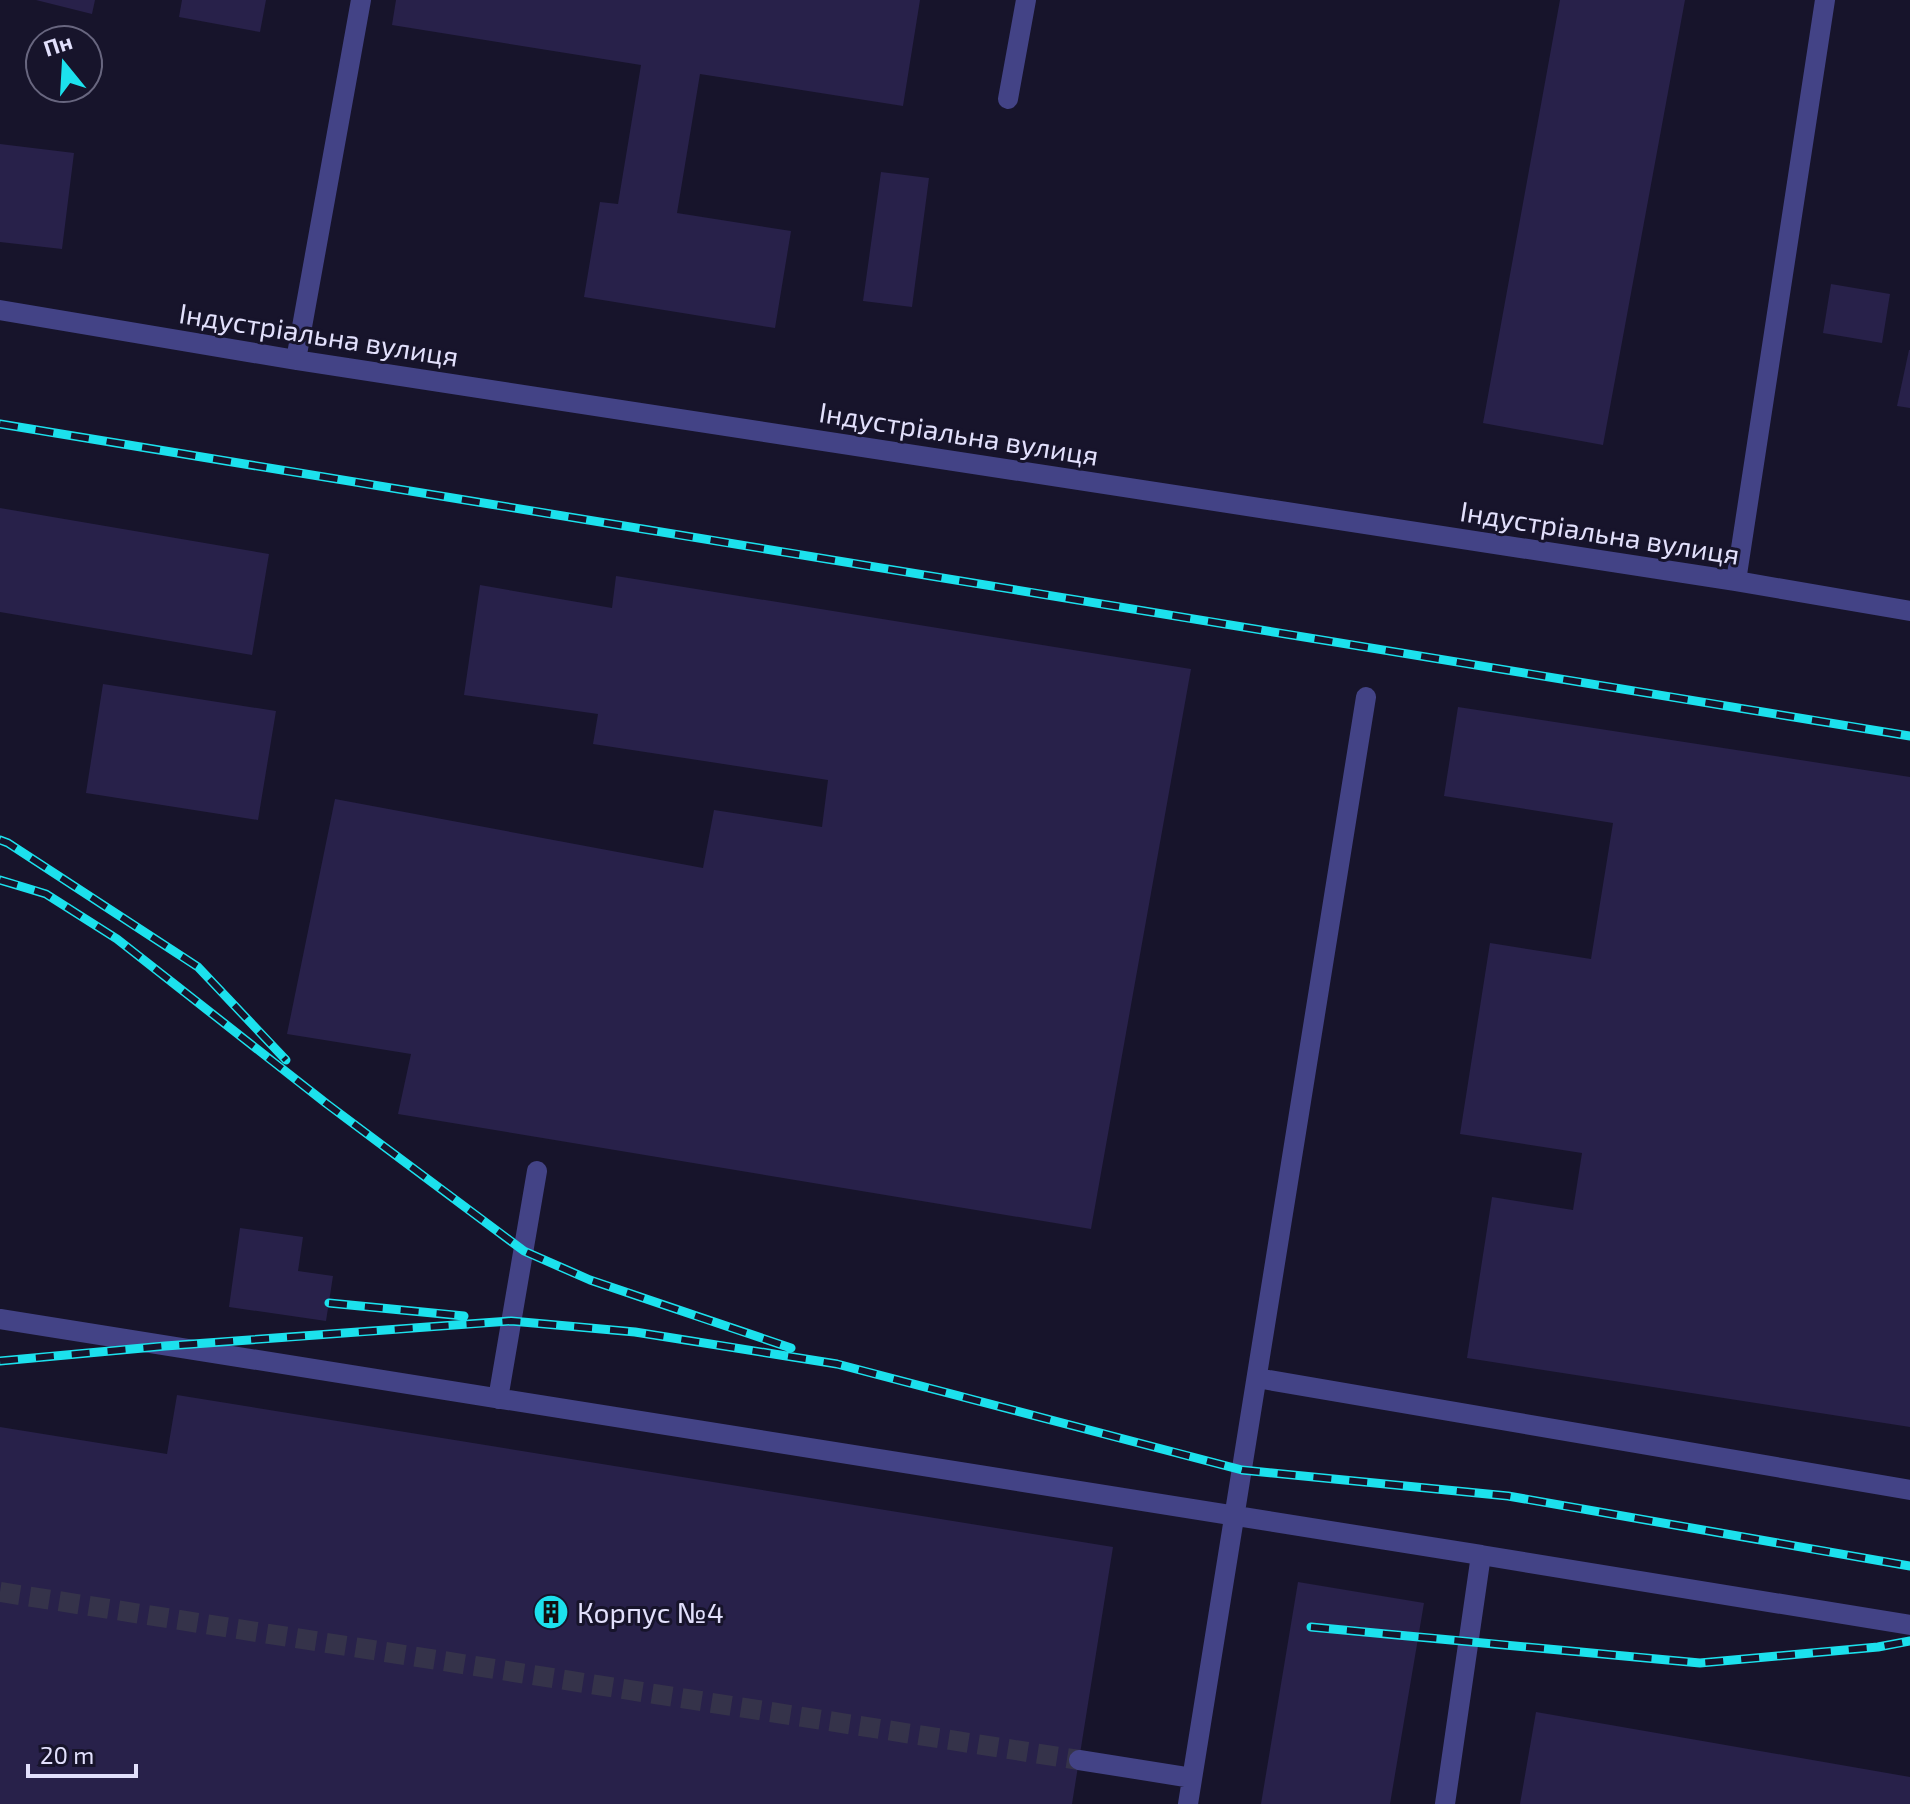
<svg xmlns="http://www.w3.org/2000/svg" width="1910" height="1804" font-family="'Exo 2',sans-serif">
<rect width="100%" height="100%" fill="#17142b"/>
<path fill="#28214a" d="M36,0H95L92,14Z
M182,0H266L260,32L179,17Z
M396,0H920L903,106L700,74L677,213L791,231L775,328L584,297L600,202L618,204L641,65L392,25Z
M1560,0H1685L1603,445L1483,423Z
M0,144L74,153L62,249L0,242Z
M881,172L929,178L912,307L863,301Z
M1831,284L1890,294L1882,343L1823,333Z
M1909,350H1910V408L1897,406Z
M0,508L269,554L252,655L0,612Z
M616,576L1191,669L1091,1229L398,1114L411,1054L287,1034L335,799L703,868L714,810L822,827L828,780L593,744L598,714L464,695L480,585L612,608Z
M103,684L276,711L258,820L86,793Z
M1458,707L1910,777V1427L1467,1358L1492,1197L1573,1210L1582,1153L1460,1134L1490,943L1591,959L1613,823L1444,796Z
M240,1228L303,1237L298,1271L333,1276L326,1321L229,1307Z
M177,1395L1113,1547L1072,1804H0V1427L167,1454Z
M1298,1582L1424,1603L1390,1804H1261Z
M1536,1712L1910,1777V1804H1520Z"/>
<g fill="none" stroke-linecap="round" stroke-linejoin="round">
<path stroke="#35334a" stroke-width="20" stroke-dasharray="20 10" stroke-linecap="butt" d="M0,1592L1079,1760"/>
<path stroke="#434386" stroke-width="20" d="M1008,99L1026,0
M0,310L296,360L1736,581L1910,611
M296,360L361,0
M1736,581L1825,0
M0,1319L1481,1555
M1257,1378L1910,1490
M498,1399L537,1171
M1079,1760L1192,1778
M1188,1804L1366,697
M1445,1804L1481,1555L1910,1625"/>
<defs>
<path id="rail" d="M0,424L1910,736
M0,840L8,843L198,967L286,1060
M0,880L46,894L117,939L327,1104L524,1251L590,1280L791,1348
M329,1303L464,1316
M0,1361L165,1346L511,1321L635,1332L837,1364L1242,1470L1508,1496L1910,1566
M1311,1627L1700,1663L1878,1647L1910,1641"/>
</defs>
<use href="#rail" stroke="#1ce1ed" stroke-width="9"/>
<use href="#rail" stroke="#17142b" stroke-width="6" stroke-dasharray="18" stroke-linecap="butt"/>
</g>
<defs>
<symbol id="building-disc" viewBox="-11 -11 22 22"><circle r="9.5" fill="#1ce1ed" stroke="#17142b"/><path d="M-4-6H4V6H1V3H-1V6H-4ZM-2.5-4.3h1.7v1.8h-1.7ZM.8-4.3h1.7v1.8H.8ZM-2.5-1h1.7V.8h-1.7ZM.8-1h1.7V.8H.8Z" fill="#111"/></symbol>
</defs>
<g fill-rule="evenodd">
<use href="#building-disc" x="531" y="1592" width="40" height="40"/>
</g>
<g text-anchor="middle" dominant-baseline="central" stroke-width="6" stroke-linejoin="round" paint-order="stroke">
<g font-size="28" fill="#e2e0fc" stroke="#17142b">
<text transform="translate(319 334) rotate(9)">Індустріальна вулиця</text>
<text transform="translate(959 433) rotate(9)">Індустріальна вулиця</text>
<text transform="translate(1600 532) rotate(9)">Індустріальна вулиця</text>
</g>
<g font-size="28" fill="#e2e0fc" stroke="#17142b" text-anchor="start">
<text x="577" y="1612">Корпус №4</text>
</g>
</g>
<g transform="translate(64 64) rotate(342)"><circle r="38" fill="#17142b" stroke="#68667f" stroke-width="2"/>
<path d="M0-6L14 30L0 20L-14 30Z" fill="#1ce1ed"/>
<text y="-12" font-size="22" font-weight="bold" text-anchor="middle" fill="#e2e0fc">Пн</text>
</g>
<path d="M28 1764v12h108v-12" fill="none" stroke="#e2e0fc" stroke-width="4"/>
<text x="40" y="1764" font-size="24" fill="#e2e0fc" stroke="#17142b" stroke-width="6" paint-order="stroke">20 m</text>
</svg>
